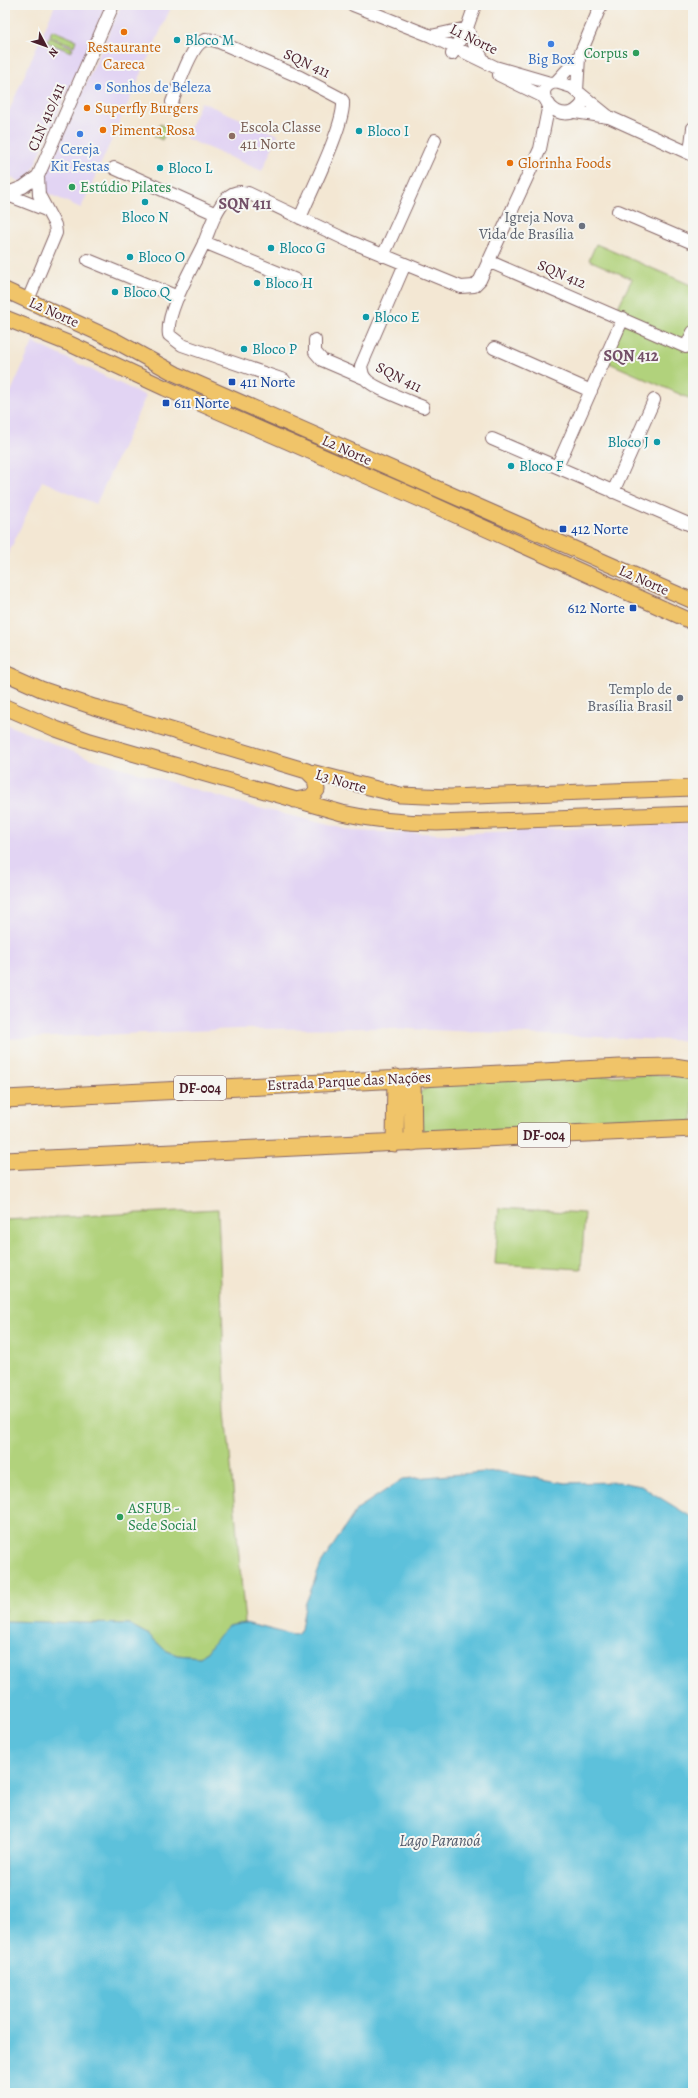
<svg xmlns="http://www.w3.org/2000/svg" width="698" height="2098" font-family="Alegreya,serif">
<rect width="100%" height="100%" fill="#f6f6f2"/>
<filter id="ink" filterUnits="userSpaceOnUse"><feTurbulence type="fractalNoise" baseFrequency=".025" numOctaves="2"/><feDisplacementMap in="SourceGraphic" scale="8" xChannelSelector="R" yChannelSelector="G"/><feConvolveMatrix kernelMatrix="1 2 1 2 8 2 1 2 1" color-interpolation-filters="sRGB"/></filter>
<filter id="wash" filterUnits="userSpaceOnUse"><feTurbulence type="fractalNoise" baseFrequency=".012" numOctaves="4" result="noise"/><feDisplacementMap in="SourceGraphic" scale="16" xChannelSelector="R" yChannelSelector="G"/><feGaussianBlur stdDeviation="0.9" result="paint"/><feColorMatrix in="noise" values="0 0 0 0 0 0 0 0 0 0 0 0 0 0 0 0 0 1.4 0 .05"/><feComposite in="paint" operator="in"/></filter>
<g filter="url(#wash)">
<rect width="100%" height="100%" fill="#f3e7d3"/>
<path fill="#e2d4f3" d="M55,5H106L31,174L24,183L5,175V120Z
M121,5H172L81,208L42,191L44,179Z
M201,102L278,135L262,171L185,138Z
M33,342L146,396L96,504L42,481L5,561V405Z
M5,724L86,757L251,806L353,831L449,834L693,823V1041L382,1028L238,1029L5,1039Z"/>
<path fill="#b1d27b" stroke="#7e7853" d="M52,30L76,40L74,46L50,36Z
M49,37L73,48L71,52L47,42Z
M160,124L168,128L162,140L154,136Z
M596,244L693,286V324L684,342L616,311L632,279L589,260Z
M625,322L693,352V400L607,362Z
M660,1075L693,1077V1122L426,1134L420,1127V1092L432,1085L547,1077Z
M499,1208L585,1213L581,1269L495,1264Z
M218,1209L226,1410L245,1623L228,1626L206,1653L200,1657L177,1655L165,1650L149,1635L129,1624L5,1621V1220Z"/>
<path fill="#5dc1db" stroke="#547083" d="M496,1471L565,1483L620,1482L641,1486L693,1518V2093H5V1621L129,1624L149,1635L165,1650L177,1655L200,1657L206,1653L219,1635L228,1626L245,1623L293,1635L298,1634L301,1629L305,1605L321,1564L357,1509L403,1479Z"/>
</g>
<g filter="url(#ink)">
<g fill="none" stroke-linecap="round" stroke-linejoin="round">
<defs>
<path id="minor" d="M353,5L431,36L495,67L550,83
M431,36L467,28L475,46L484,61
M452,54L468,25L475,5
M499,75L544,97
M556,82L572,87L583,96V103C562,134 525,87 556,82Z
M556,82L579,57L601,5
M577,91L579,57
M583,96L609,117L693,155
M172,102C178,88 190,47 203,41C209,38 214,40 219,42L300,77L340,98L343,101C345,125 310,193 300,218
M575,112L608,117
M690,153L693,128
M114,168L216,214
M5,194L46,210
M5,194L23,187L38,176
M618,211L693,243
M204,242L296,280
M383,256L435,140
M88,260L178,297
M488,261L686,347L693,332
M405,264L361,366C362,370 362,375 365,378C370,387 411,402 423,407
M28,300L56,233L55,225L39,195L38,176L113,5
M623,318L557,467L693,526
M315,340V352L322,360L364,378
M494,348L591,391
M284,380L182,345L169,335C165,312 194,265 204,243C210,228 215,211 226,199C232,192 240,191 248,193L349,241L461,287L474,286L480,280L540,149L549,104
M492,439L557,467
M613,492L654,400"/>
<path id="major" d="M5,290L114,340L176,374L693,601
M5,318L70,344L165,388L420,499L693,622
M5,673L41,689L94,707L307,771L400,795L450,797L693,788
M5,707L56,729L90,741L342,813C373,820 404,823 437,823L693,814
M295,800L311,797L317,790L315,779L307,771"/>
<path id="highway" d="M412,1078L413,1142
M5,1099L620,1068L674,1067L693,1070
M395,1143L396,1078
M5,1161L693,1128"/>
</defs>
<use href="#minor" stroke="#856566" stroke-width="14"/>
<use href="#major" stroke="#856566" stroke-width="17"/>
<use href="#highway" stroke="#856566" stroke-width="19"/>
<use href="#minor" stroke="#fff" stroke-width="12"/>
<use href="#major" stroke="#f0c469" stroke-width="15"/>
<use href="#highway" stroke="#f0c469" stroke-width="17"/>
</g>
</g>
<g fill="#e8710a" stroke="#f6f6f2" stroke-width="1.5">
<circle cx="124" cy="32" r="4"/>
<circle cx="87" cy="108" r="4"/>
<circle cx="103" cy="130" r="4"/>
<circle cx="510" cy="163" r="4"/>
</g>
<g fill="#0f9aa8" stroke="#f6f6f2" stroke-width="1.5">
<circle cx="177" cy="40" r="4"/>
<circle cx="359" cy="131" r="4"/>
<circle cx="160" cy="168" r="4"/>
<circle cx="145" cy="202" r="4"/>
<circle cx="271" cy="248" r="4"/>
<circle cx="130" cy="257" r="4"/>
<circle cx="257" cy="283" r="4"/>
<circle cx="115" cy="292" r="4"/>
<circle cx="366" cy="317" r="4"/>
<circle cx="244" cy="349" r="4"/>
<circle cx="657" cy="442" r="4"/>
<circle cx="511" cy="466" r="4"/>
</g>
<g fill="#3f7fe0" stroke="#f6f6f2" stroke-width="1.5">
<circle cx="551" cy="44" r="4"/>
<circle cx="98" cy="87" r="4"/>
<circle cx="80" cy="134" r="4"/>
</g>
<g fill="#2e9e5b" stroke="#f6f6f2" stroke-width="1.5">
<circle cx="636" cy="53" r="4"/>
<circle cx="72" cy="187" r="4"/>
<circle cx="120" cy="1517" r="4"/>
</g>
<circle fill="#8d6e63" stroke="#f6f6f2" stroke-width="1.5" cx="232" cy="136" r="4"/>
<g fill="#6b7280" stroke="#f6f6f2" stroke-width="1.5">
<circle cx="582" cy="226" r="4"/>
<circle cx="680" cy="698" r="4"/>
</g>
<g fill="#1a4fb4" stroke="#f6f6f2" stroke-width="1.5">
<rect x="228" y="378" width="8" height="8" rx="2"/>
<rect x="162" y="399" width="8" height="8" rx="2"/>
<rect x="559" y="525" width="8" height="8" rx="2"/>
<rect x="629" y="604" width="8" height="8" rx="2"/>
</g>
<g text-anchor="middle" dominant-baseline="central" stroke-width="4" stroke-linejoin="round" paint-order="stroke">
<g fill="#f6f6f2" stroke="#7e6067" stroke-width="1">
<rect x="174" y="1076" width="52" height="24" rx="3"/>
<rect x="518" y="1123" width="52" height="24" rx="3"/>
</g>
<g font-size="14" font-weight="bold" fill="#4a1f2b">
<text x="200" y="1088">DF-004</text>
<text x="544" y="1135">DF-004</text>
</g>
<g font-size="15" fill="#4a1f2b" stroke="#f6f6f2">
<text transform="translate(474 39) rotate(26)">L1 Norte</text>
<text transform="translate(307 63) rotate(25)">SQN 411</text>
<text transform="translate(46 117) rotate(-67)">CLN 410/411</text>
<text transform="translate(562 274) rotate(23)">SQN 412</text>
<text transform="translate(54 312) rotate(24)">L2 Norte</text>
<text transform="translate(399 377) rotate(27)">SQN 411</text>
<text transform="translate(347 450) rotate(24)">L2 Norte</text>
<text transform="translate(644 580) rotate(24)">L2 Norte</text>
<text transform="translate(341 781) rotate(16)">L3 Norte</text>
<text transform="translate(349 1081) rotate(-3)">Estrada Parque das Nações</text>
</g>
<g font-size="15" fill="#0d838f" stroke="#f6f6f2" text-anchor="start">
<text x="185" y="40">Bloco M</text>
<text x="367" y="131">Bloco I</text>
<text x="168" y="168">Bloco L</text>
<text x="145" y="217" text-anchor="middle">Bloco N</text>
<text x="279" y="248">Bloco G</text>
<text x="138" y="257">Bloco O</text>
<text x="265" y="283">Bloco H</text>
<text x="123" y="292">Bloco Q</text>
<text x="374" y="317">Bloco E</text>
<text x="252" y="349">Bloco P</text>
<text x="649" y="442" text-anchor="end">Bloco J</text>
<text x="519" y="466">Bloco F</text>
</g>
<g font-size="15" fill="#c56008" stroke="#f6f6f2" text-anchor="start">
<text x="124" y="47" text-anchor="middle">Restaurante<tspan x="124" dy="17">Careca</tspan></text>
<text x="95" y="108">Superfly Burgers</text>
<text x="111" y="130">Pimenta Rosa</text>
<text x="518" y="163">Glorinha Foods</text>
</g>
<g font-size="15" fill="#27864d" stroke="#f6f6f2" text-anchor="start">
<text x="628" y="53" text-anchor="end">Corpus</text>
<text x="80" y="187">Estúdio Pilates</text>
<text x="128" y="1508">ASFUB -<tspan x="128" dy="17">Sede Social</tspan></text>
</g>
<g font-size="15" fill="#366cbe" stroke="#f6f6f2">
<text x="551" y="59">Big Box</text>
<text x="106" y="87" text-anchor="start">Sonhos de Beleza</text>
<text x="80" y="149">Cereja<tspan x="80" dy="17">Kit Festas</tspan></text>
</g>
<g font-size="15" fill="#785e54" stroke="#f6f6f2" text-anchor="start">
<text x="240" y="127">Escola Classe<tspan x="240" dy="17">411 Norte</tspan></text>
</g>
<g font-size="15" fill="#5b616d" stroke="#f6f6f2" text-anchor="end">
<text x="574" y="217">Igreja Nova<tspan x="574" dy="17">Vida de Brasília</tspan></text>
<text x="672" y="689">Templo de<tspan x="672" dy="17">Brasília Brasil</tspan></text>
</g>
<g font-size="15" fill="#164399" stroke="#f6f6f2" text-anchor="start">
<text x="240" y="382">411 Norte</text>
<text x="174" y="403">611 Norte</text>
<text x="571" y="529">412 Norte</text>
<text x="625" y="608" text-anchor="end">612 Norte</text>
</g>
<g font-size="16" font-weight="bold" fill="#735068" stroke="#f6f6f2">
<text x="245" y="204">SQN 411</text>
<text x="631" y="356">SQN 412</text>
</g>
<g font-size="16" font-style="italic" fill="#515869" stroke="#f6f6f2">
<text x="440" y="1841">Lago Paranoá</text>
</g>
</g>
<rect width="698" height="2098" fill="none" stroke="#f6f6f2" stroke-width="20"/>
<g transform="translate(46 46) rotate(131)" stroke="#f6f6f2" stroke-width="3" paint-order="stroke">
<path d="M0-3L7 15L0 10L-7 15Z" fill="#4a1f2b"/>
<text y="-6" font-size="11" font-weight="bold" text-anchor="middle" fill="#4a1f2b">N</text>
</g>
</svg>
